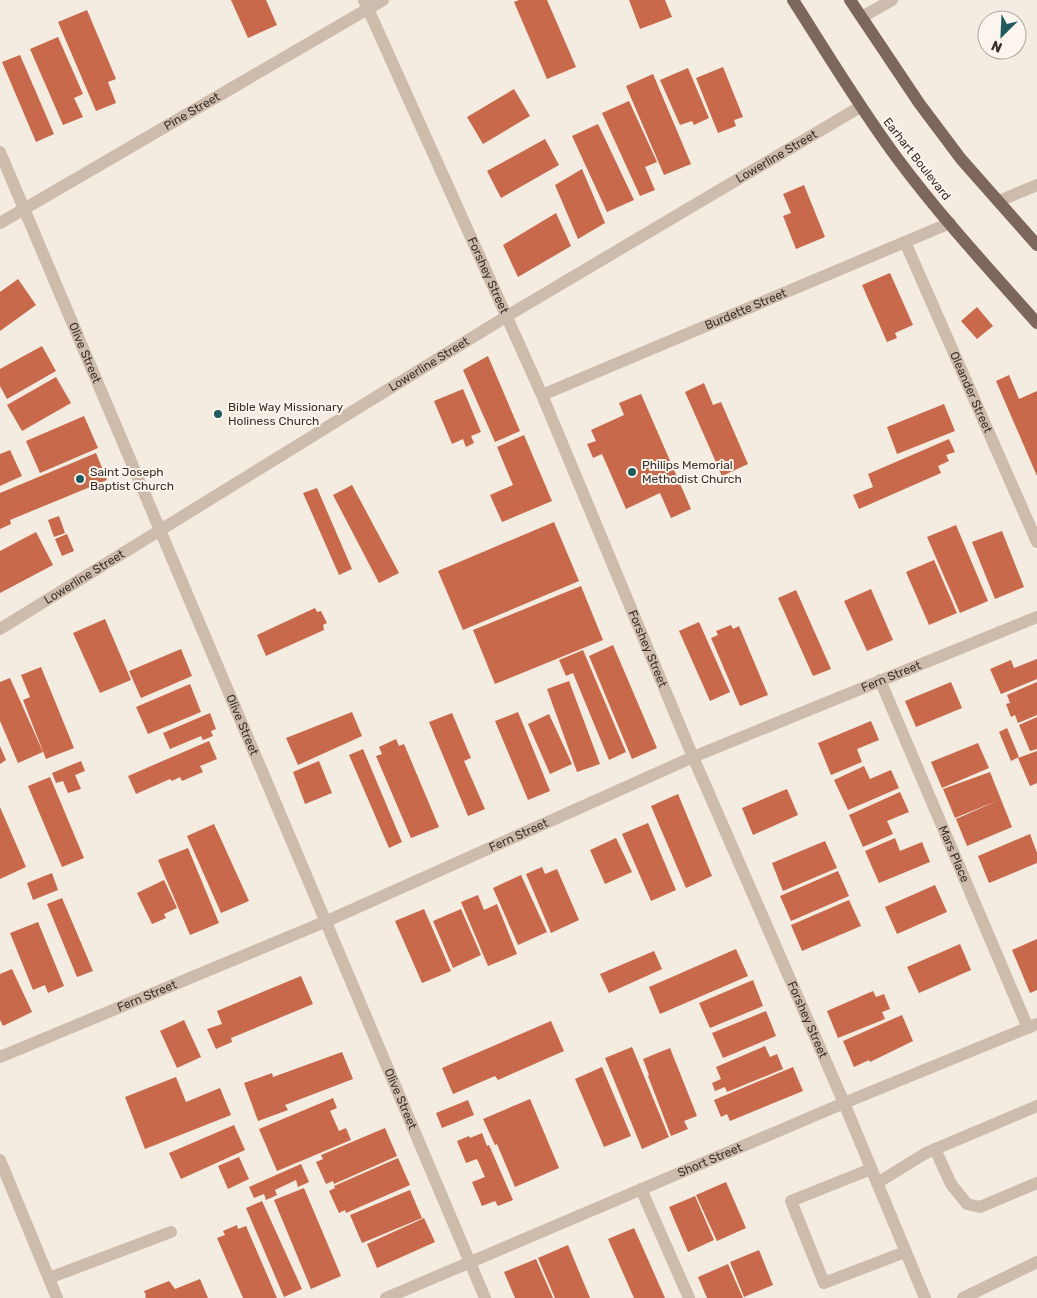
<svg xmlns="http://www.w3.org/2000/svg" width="1037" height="1298" font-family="Rubik,sans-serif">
<rect width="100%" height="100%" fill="#f4ebe1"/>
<path fill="#c8694b" d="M231,0H266L277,25L248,38Z
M519,0H547L576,67L547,79L514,2Z
M629,0H665L672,17L640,29Z
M87,10L116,79L108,82L116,103L96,111L58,22Z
M58,37L83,94L74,98L83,117L63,125L30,49Z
M20,55L54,134L36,142L2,62Z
M723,67L743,117L734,120L736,126L718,133L696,78Z
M688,68L709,118L694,125L692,121L680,125L660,80Z
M653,74L691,164L664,175L626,86Z
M514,89L530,116L483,144L467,117Z
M629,101L657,162L645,167L655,190L640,196L602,113Z
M598,124L634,200L607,212L572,136Z
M545,139L559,165L501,198L487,171Z
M582,169L605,223L578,239L555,185Z
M804,185L825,237L796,249L783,216L791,213L783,194Z
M556,213L571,246L518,277L503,245Z
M890,273L913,325L895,333L897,338L887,342L862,285Z
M18,279L36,305L0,331V292Z
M977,307L993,326L977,339L961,321Z
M42,346L56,371L7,399L0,386V369Z
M488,356L520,431L495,442L463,370Z
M1009,375L1019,399L1037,391V476L996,381Z
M56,377L71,403L22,431L7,405Z
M704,383L713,405L721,402L748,464L722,476L685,392Z
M463,389L481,432L471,436L474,443L466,447L463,439L452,444L434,401Z
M641,394L691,509L671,518L660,493L626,509L602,454L593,458L587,444L596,441L591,430L624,415L619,403Z
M944,404L955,431L897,454L887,427Z
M84,416L98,448L40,473L26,441Z
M524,435L552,501L502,522L490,495L513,485L497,447Z
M949,439L955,452L946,455L949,461L938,466L941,473L859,509L853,495L873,487L868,474Z
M10,450L22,476L0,486V454Z
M96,453L107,480L10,520L11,524L0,529V493Z
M352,485L399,573L379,583L333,495Z
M317,488L352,569L339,575L303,493Z
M59,516L65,533L54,537L48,520Z
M554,522L579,581L463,630L438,571Z
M956,525L988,601L960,613L927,537Z
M1002,531L1024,587L995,599L972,542Z
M36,532L53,565L0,593V551Z
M67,534L74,551L62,556L55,539Z
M934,560L957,613L929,625L906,572Z
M581,586L603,640L495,684L473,630Z
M871,589L893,640L867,651L844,601Z
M796,590L831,669L813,676L778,598Z
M315,608L317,612L321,611L327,623L323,625L324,630L266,656L257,635Z
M105,619L131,680L100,693L73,633Z
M699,622L730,692L710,701L679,631Z
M731,625L733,629L739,626L768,695L740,706L711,638L718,635L716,631Z
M613,645L657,748L632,759L589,656Z
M181,649L192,676L141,698L129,671Z
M583,650L626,752L609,760L573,673L566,676L559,660Z
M1037,659V679L1001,694L990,669L1011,660L1014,668Z
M41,667L74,748L46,759L23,700L30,697L21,675Z
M10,678L43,752L18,763L0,721V682Z
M569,681L600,764L577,772L547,689Z
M951,682L962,708L916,727L905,701Z
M1037,682V715L1018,723L1015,715L1011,717L1006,704L1010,703L1007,695Z
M190,684L201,712L148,734L136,707Z
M352,712L362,736L298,765L286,738Z
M518,712L550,791L528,800L495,721Z
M210,713L216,729L211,731L213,736L203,740L201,736L170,749L163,733Z
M452,713L471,758L464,761L485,809L468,816L429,722Z
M549,714L572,764L550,774L528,724Z
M1037,717V749L1030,751L1019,725Z
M871,721L879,740L857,749L862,762L831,775L818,743Z
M1007,728L1019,757L1011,761L999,732Z
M396,739L399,746L404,744L439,827L411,838L376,756L382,754L379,747Z
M209,741L217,759L200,766L203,772L182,781L180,777L172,781L170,779L136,794L128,776Z
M978,743L989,768L942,788L931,762Z
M0,746L6,760L0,764Z
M363,749L402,842L389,848L349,755Z
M1037,751V783L1030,786L1018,758Z
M81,761L85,771L75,775L81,789L68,793L63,781L56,783L52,773Z
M319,761L332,793L305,804L293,772Z
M864,766L870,779L891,770L899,788L848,810L834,780Z
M990,772L1012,827L967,846L956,819L999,800L955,818L943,789Z
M50,777L84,858L62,867L28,786Z
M787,789L798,815L753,835L742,808Z
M900,792L909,812L887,821L893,834L863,847L849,815Z
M678,794L712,876L686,888L651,806Z
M0,807L26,867L0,879Z
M648,823L676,890L651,901L622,834Z
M214,824L249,901L221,913L187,836Z
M1030,834L1037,853V863L989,883L978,856Z
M616,838L632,872L605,884L590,850Z
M895,838L900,851L922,842L930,862L879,883L865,851Z
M825,841L837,868L783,891L772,863Z
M188,848L219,923L190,935L158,860Z
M542,867L545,874L557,869L579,920L551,933L526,874Z
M838,871L849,896L791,921L780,896Z
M52,873L58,890L33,900L27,883Z
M521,875L547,932L518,945L493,888Z
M164,880L177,908L164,914L166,918L152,924L137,893Z
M935,885L947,912L897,934L885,907Z
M478,895L484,910L497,904L517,954L488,966L461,902Z
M62,898L93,971L77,977L47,904Z
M849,900L861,926L802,951L791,925Z
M424,909L451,971L422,983L395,921Z
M461,909L481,955L453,968L433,921Z
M38,922L64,986L48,993L45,985L33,990L10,933Z
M1037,939V990L1030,993L1012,950Z
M960,944L971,970L919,993L907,967Z
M736,949L748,976L660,1014L649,987Z
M654,951L662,969L609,993L600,974Z
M12,969L32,1012L3,1026L0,1020V974Z
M301,976L313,1004L231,1038L232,1042L216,1049L207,1029L222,1024L217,1011Z
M753,980L763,1006L710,1028L699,1003Z
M873,991L876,997L884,994L890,1009L882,1012L885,1019L838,1038L827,1011Z
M766,1011L776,1036L723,1058L712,1033Z
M902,1015L913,1041L870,1062L869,1060L854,1067L843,1041Z
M184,1020L201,1057L177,1068L160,1031Z
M551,1021L564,1051L498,1080L495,1076L453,1094L442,1068Z
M765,1046L770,1057L777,1054L783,1069L727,1092L725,1087L715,1091L712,1083L721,1079L716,1067Z
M632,1047L669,1137L642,1149L605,1058Z
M670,1048L697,1116L684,1121L688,1129L671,1136L648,1076L649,1075L643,1059Z
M342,1052L353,1079L285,1105L288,1110L258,1121L244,1083L272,1073L273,1077Z
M602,1067L631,1136L604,1147L575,1079Z
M793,1067L803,1091L730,1121L727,1114L721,1117L714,1100Z
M176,1077L186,1102L220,1088L231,1115L145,1149L125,1097Z
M333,1098L337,1108L330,1111L339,1131L346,1128L351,1140L277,1171L259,1129Z
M530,1099L559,1168L515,1187L497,1144L495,1145L483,1119Z
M468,1100L474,1115L442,1128L436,1113Z
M234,1125L245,1150L181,1179L169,1153Z
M385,1128L397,1156L334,1184L333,1181L326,1184L316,1162L323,1159L321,1155Z
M482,1133L487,1146L489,1145L513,1200L498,1206L495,1201L482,1206L472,1182L485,1177L477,1159L466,1163L457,1141L469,1136L470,1138Z
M239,1157L249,1179L228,1189L218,1166Z
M398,1158L410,1185L346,1213L345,1210L339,1213L329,1191L335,1188L334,1186Z
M301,1164L309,1182L298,1187L296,1180L275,1190L277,1195L266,1200L264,1194L254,1198L249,1187Z
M726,1182L746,1228L717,1241L696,1195Z
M304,1188L341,1276L311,1289L274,1200Z
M410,1190L422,1218L362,1243L350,1215Z
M695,1196L714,1240L688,1252L669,1207Z
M262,1201L302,1289L284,1297L246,1208Z
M424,1218L435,1242L377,1268L367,1244Z
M237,1225L238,1229L246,1226L277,1298H243L217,1238L225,1235L223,1231Z
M634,1228L665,1298H634L608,1239Z
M568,1245L590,1298H555L538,1258Z
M759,1250L773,1285L744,1297L730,1262Z
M536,1259L553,1298H515L504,1272Z
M728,1264L743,1298H707L698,1277Z
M200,1279L208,1298H146L145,1296L146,1295L144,1291L169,1281L175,1289Z"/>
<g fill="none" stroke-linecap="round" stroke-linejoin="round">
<g stroke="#cdbbac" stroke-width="12">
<path id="s1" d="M364,0L542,395L693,757L844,1103L925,1298"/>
<path d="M862,17L892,0"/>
<path id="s2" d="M0,152L485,1298"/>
<path d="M999,201L1037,185"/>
<path id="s3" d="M0,223L383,0"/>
<path id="s4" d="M905,242L1037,542"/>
<path id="s5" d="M542,395L950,223"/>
<path id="s6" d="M0,629L507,316L860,107"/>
<path id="s7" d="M880,680L1028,1028"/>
<path id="s8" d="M0,1057L327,921L693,757L1037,617"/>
<path d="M935,1149L951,1184L967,1204L980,1207L1037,1183"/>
<path d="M0,1160L57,1298"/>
<path d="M871,1169L791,1201L824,1283L905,1252"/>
<path d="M877,1183L926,1153L1037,1106"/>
<path d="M641,1189L689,1298"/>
<path d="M49,1278L171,1232"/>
<path id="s9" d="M386,1298L844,1103L1037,1024"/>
<path d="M963,1298L1037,1262"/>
</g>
<path stroke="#7d675c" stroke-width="12" d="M793,0C827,53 859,107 897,158C940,216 989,269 1037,323
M850,0L919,103L961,159L1037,245"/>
</g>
<g fill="#1f5a5e" stroke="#fbf5ee" stroke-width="2">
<circle cx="218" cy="414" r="5"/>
<circle cx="632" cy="472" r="5"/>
<circle cx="80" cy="479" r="5"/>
</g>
<g text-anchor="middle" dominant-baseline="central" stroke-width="4" stroke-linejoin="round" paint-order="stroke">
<g font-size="12" fill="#3b302b" stroke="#fbf5ee">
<text stroke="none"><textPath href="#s3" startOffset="222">Pine Street</textPath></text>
<text stroke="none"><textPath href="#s6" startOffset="909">Lowerline Street</textPath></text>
<text transform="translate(917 159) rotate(52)">Earhart Boulevard</text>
<text stroke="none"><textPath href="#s1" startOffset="302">Forshey Street</textPath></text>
<text stroke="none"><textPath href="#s5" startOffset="221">Burdette Street</textPath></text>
<text stroke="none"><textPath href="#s2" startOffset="218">Olive Street</textPath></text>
<text stroke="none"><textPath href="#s6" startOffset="504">Lowerline Street</textPath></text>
<text stroke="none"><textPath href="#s4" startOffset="164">Oleander Street</textPath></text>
<text stroke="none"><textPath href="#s6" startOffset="99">Lowerline Street</textPath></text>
<text stroke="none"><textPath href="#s1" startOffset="708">Forshey Street</textPath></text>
<text stroke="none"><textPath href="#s8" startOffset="969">Fern Street</textPath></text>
<text stroke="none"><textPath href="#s2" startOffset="622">Olive Street</textPath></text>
<text stroke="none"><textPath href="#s8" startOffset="564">Fern Street</textPath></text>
<text stroke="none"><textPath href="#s7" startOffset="189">Mars Place</textPath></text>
<text stroke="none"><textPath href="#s8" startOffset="159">Fern Street</textPath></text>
<text stroke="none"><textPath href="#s1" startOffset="1112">Forshey Street</textPath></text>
<text stroke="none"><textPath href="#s2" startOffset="1028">Olive Street</textPath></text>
<text stroke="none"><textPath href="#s9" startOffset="352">Short Street</textPath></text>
</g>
<g font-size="12" fill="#3b302b" stroke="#fbf5ee" text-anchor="start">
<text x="228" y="407">Bible Way Missionary<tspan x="228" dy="14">Holiness Church</tspan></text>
<text x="642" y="465">Philips Memorial<tspan x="642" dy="14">Methodist Church</tspan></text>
<text x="90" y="472">Saint Joseph<tspan x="90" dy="14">Baptist Church</tspan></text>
</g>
</g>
<g transform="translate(1002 35) rotate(204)"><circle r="24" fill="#fbf5ee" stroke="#aea6a0"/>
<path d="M0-4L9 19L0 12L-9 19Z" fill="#1f5a5e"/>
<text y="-8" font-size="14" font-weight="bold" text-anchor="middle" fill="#3b302b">N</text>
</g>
</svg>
